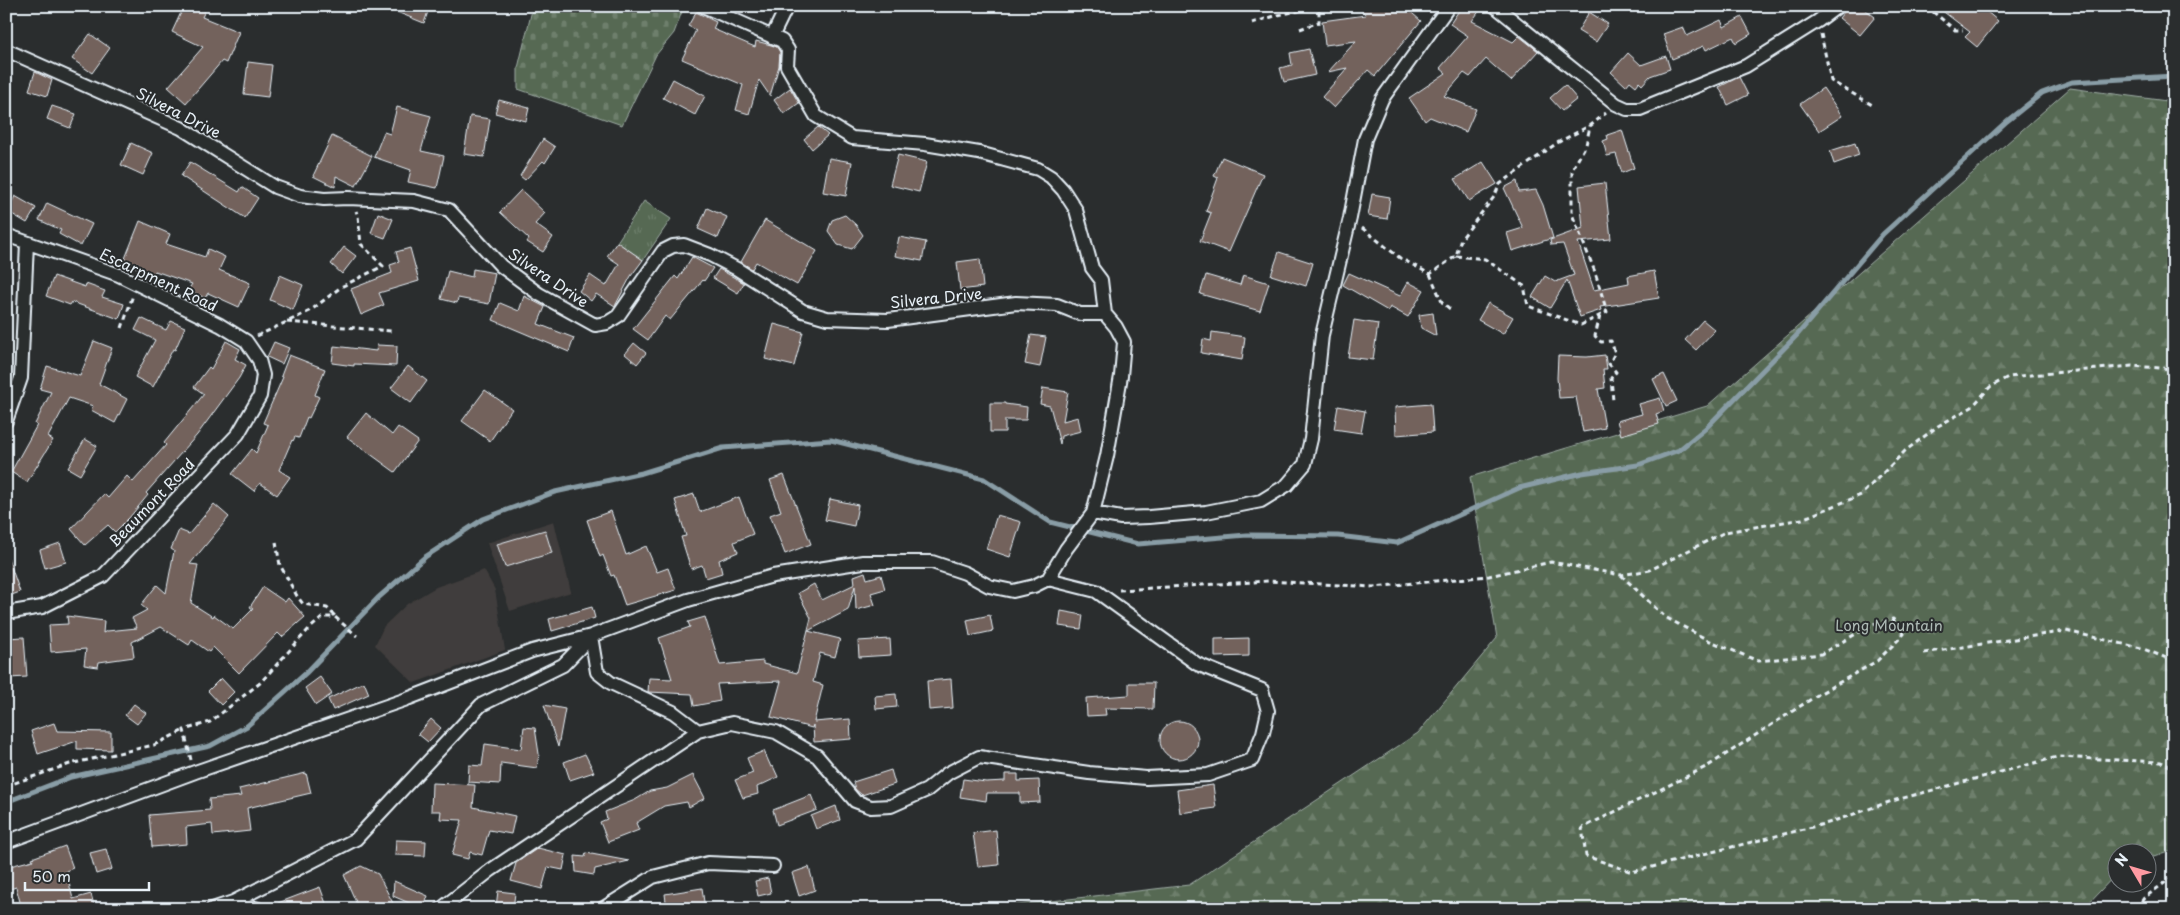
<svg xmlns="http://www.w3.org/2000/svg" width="2180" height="915" font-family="'Playpen Sans',sans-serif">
<defs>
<pattern id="grass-tufts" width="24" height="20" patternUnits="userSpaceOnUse" patternTransform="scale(1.25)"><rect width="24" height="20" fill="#566953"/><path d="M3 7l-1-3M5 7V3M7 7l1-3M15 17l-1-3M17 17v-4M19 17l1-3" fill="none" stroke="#6e7f6c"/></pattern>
<pattern id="forest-firs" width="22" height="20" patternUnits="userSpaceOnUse" patternTransform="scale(1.25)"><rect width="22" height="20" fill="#566953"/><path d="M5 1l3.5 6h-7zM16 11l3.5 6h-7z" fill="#6e7f6c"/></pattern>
<pattern id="cemetery-stones" width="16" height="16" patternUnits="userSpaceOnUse" patternTransform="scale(1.25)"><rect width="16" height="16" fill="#566953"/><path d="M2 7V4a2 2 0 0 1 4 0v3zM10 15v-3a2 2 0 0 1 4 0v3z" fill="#6e7f6c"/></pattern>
</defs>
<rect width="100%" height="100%" fill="#2a2d2e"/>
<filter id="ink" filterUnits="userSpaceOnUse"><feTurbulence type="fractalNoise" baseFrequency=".02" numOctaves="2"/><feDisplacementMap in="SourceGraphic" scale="10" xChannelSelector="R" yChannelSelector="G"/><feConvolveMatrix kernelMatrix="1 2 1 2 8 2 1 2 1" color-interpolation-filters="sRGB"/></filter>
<g filter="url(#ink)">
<path fill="#403d3c" d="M554,521L571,592L510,611L487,543Z
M484,570L495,590L505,650L414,683L375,645L384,626L407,604L436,587Z"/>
<path fill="url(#grass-tufts)" stroke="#9fada6" d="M644,201L671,219L643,260L617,242Z"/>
<path fill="url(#forest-firs)" stroke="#9fada6" d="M2070,88L2174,102V850L2148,859V852H2118L2117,873L2083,909H983L1189,885L1418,733L1497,638L1470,477L1707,406Z"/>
<path fill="url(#cemetery-stones)" stroke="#9fada6" d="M533,6H684L674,33L656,55L622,125L518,89V68Z"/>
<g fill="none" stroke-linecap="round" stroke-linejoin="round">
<path stroke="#899da6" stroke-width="5" d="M6,802L71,777L210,746L247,726L306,673L378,598L425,557L483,519L555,492L642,473L723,448L831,440L984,479L1050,522L1138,544L1247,535L1338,536L1397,543L1519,488L1582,473L1638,465L1679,450L1706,428L1798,334L1883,234L2007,121L2042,93L2072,82L2174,76"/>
</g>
<path fill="#73625c" stroke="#e8f1f8" d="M184,6H196L205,11L202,17L239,32L226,63L222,61L186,103L168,87L203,47L172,32Z
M382,6H430L424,23Z
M1358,6H1404L1421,21L1375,76L1368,70L1334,108L1322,97L1347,68L1328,72L1356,41L1325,45L1322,21L1366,15Z
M1462,6H1483L1472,21L1513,42L1519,36L1538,51L1511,81L1486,59L1470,77L1464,73L1444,96L1476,109L1466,132L1430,117L1425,121L1409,98L1446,73L1440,68L1468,36L1450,24Z
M1849,6H1861L1875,17L1860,35L1839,18Z
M1936,6H1980L1998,21L1977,47L1965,37L1970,32Z
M696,12L716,22L713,29L755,47L756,41L771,45L777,47L780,52L779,66L770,96L759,80L749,114L736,110L743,85L682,59L696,30L688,26Z
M1589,12L1608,24L1596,42L1578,31Z
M1742,17L1751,34L1736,43L1733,37L1706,50L1704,46L1672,59L1663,34L1683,27L1687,36L1721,20L1724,27Z
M90,34L110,48L92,73L72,59Z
M1309,49L1315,75L1284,82L1280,68L1292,65L1290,53Z
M1628,53L1641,65L1666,56L1670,69L1650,76L1642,85L1639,82L1636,86L1630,81L1626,86L1611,72Z
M248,62L272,65L268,97L244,94Z
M35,72L52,80L47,96L29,90Z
M1739,77L1748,95L1728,105L1719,87Z
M673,79L705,96L695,115L663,98Z
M1565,85L1577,99L1562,111L1550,98Z
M790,88L799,103L784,114L774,100Z
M1823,88L1842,116L1819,131L1800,104Z
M499,100L529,108L526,121L495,113Z
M52,106L76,114L70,128L47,119Z
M397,107L431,116L421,151L444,156L437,188L408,182L411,170L374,157L384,132L390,134Z
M470,116L490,119L484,157L464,154Z
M818,127L828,135L812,149L804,139Z
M1622,130L1634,168L1622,173L1616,154L1607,156L1603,141L1608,139L1607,135Z
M332,136L372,156L356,186L336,176L335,187L313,176Z
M543,139L555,147L545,163L543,161L525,180L520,176Z
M131,143L153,153L143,175L121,165Z
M1855,143L1859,155L1834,164L1830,151Z
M898,155L927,162L919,192L890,185Z
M1222,157L1263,174L1229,252L1200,241L1211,213L1206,211L1218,178L1214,176Z
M829,158L852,162L846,196L823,192Z
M190,162L239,192L242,187L258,198L245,218L181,176Z
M1483,162L1497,184L1469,201L1455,179Z
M1517,181L1519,192L1536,190L1543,205L1553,238L1512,251L1507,233L1523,228L1504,188Z
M1605,183L1611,239L1578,242L1594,290L1629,283L1628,276L1654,271L1659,298L1600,307L1601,310L1580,317L1567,280L1550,308L1532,297L1545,276L1555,282L1574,275L1563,244L1551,245L1550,240L1583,228L1579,186Z
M521,190L545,213L535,224L553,237L543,252L527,242L529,239L500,212Z
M1372,194L1390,197L1387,219L1368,216Z
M15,196L36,208L27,223L7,211Z
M47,203L92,224L81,246L59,234L61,230L39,220Z
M707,208L727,217L718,238L698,229Z
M378,213L393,219L385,238L371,233Z
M845,215L856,225L863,235L852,249L838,245L828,231L832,220Z
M765,220L817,251L797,285L756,262L752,269L741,262Z
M140,221L170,234L166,244L205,257L208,249L225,257L219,270L250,283L239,307L208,293L205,298L188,290L192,284L155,271L153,276L124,261Z
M899,237L926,242L922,261L895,256Z
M617,242L643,260L631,276L615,306L596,294L591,301L579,291L590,275L606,286L619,264L607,256Z
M344,247L356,256L342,274L331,264Z
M410,248L419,281L379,293L384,305L361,315L351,289L392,273L390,265L399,262L396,252Z
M1279,252L1313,263L1306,286L1271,275Z
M692,257L713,268L704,281L703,280L670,320L665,316L648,340L633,329L675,276L678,279Z
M980,259L983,287L960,290L957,262Z
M473,269L495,273L489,304L458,298L457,303L441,299L448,271L472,277Z
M719,269L744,283L738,293L713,278Z
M1349,273L1400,296L1408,282L1424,290L1408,317L1390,307L1388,311L1343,285Z
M280,275L303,285L293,310L270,300Z
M1206,275L1240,285L1243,275L1269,283L1260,311L1200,294Z
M54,276L85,287L86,284L105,291L102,297L124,304L119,319L72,302L70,305L46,296Z
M524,296L545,307L538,324L574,338L569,352L493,320L500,303L519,311Z
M1488,303L1513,317L1503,334L1478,320Z
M1433,313L1436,336L1421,328L1419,315Z
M141,318L166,330L171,321L185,327L175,350L173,349L153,387L135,377L155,340L135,330Z
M1354,320L1378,324L1373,360L1348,357Z
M1703,320L1715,330L1696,350L1685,340Z
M774,324L803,332L794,366L765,359Z
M1212,332L1245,337L1242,360L1201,353L1203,339L1211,341Z
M1031,335L1046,337L1040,367L1025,364Z
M94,341L112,348L99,384L127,399L115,423L91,410L93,406L69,398L48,437L53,440L27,482L11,472L37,425L35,424L51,392L40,389L47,366L80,376Z
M226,341L240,349L235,359L246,365L239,378L197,435L146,493L148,495L129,518L115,532L108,525L85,545L71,529L104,494L108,498L127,476L133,482L166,445L164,443L204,394L194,387L209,367L211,369Z
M274,342L289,348L282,364L267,357Z
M634,343L646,353L637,364L625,354Z
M377,345L397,346L396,366L354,364V366L332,363L334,346L376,351Z
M289,355L325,369L315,395L319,397L309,418L307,417L299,438L295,437L293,441L292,440L279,470L290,477L277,495L260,483L254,491L232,474L252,449L256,453L268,425L263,423L283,377L281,376Z
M1605,355L1607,369H1603L1605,388L1598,389L1605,428L1583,432L1576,397L1559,398L1557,378L1558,356L1587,357Z
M408,366L427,381L411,403L391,388Z
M1664,374L1677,401L1666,406L1653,379Z
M1043,388L1068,392L1063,421L1078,417L1081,431L1061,436L1060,444L1050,406L1040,404Z
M485,390L512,409L490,441L462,421Z
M1660,398L1664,411L1656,414L1659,424L1621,435L1617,421L1642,414L1639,404Z
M990,403H1005V404L1027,407L1026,420H1005V432H990Z
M1431,404L1433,432L1396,435L1395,407Z
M1338,406L1365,411L1361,433L1334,429Z
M366,413L392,435L398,427L418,441L395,472L347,437Z
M85,439L97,446L80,475L68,468Z
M784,475L811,544L785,554L770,515L781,511L770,480Z
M694,494L700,512L739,497L753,534L734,542L738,552L719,560L722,573L706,578L702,565L691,569L681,537L686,536L675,500Z
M830,499L858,505L854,526L825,520Z
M214,504L229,517L190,564L198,565L191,603L213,617L214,615L233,629L253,609L250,607L263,587L285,602L288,598L305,617L282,637L278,633L239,673L213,647L209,652L192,640L189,645L161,627L132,642L134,657L99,662L98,667L84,665L86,649L51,652L49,625L68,624L67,616L104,621L103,633L107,631L137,628L132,618L147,610L141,605L157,585L166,593L174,551L171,549L179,530L189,534Z
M611,511L626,555L646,546L657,572L668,568L676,590L625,605L614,575L611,576L603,555L600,557L587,520Z
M997,515L1021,522L1010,557L986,549Z
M545,530L552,553L505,567L497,544Z
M60,543L66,562L45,568L40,550Z
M6,558H8L20,592L6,597Z
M865,572L867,579L881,575L885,589L871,593L875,605L856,610L855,586L848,610L808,631L840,639L835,657L820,653L813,682L823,685L814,722L850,719L851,739L814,742L813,725L812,728L771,717L781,681L717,684L720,701L694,706L692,694L648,692L649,678L672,679L659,638L690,627L688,622L705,617L720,665L763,661V664L797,673L811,618L798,593L814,584L822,600L855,584L854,576Z
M592,607L595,618L552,631L549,619Z
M1061,611L1083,615L1081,629L1059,626Z
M990,615L993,631L970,636L967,620Z
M24,637L27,677L9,678L6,638Z
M1249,638V656L1215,657V639Z
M890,639L891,655L859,657L858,641Z
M320,677L332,694L316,705L305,688Z
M221,678L234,692L221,705L208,691Z
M951,679L953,708L929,710L927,681Z
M364,682L369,694L333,710L328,699Z
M1129,683H1154L1153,709L1105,708L1106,715L1087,716L1086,698L1129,695Z
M896,694L897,707L876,709L875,696Z
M134,704L146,713L137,724L125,715Z
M544,705L565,709L558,747Z
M431,719L441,728L428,742L418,734Z
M1160 740a19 19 0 1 1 38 0a19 19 0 1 1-38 0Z
M54,723L57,731L111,732V750L77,749V741L38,754L31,731Z
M524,727L535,728L539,754L537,768L501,763L500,784L468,782L469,765L482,766L485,744L521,749Z
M764,751L771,767L773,766L778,777L757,787L758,794L743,798L735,780L753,773L747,758Z
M585,754L594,772L570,780L564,762Z
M891,770L895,784L862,795L855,789L853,782Z
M306,773L311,793L247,808L250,831L213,835L212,824L186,827L187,844L152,847L149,815L210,810L209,799L241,796L239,789Z
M1005,774H1018V781L1039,780L1040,802L1020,803V793H987L986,801L960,797L963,779L986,782L1005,781Z
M693,775L705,798L689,807L687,802L664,806L636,823L639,830L608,842L600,822L607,819L605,812L635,800L650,791L667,788Z
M432,783L475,785L473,807L515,816L511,834L489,830L482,855L470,852L468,859L452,855L462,820L440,819L441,811H431Z
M1213,785L1216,808L1180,813L1177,790Z
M811,795L817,810L777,825L773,810Z
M836,806L840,820L816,829L811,816Z
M996,830L999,865L978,867L973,833Z
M396,840L426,841L425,856L395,855Z
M65,846L73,868L66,871L73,899L91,894L95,909H22L16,887L10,889L6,867L33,860L32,858Z
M538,848L566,855L563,870L548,867L542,889L511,881L516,863Z
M106,849L112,869L96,874L90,853Z
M586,853L629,861L595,869L594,875L576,872L575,856L585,857Z
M361,866L378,874L396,909H359L344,875Z
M809,867L815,890L799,896L792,873Z
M768,878L771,893L758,896L755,881Z
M394,881L428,896L423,909L393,896Z
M320,887L328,909H298L278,903Z
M702,888L705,909H667L665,894Z
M498,891L515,893L513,909L496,907Z"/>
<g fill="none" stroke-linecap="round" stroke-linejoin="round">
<defs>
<path id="street" d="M703,6L782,41L788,50L787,66L816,116L852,138L925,144L979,153L1038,169L1051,177L1063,190L1076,210L1092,268L1101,280L1105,314
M1495,6L1616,104L1627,109H1640L1746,66L1818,21L1838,6
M772,37L787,6
M6,50L181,128L275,187L300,196L324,199L348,198L414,201L449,210L501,266L539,294L595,325L607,323L618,316L663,251L673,246L684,245L710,255L737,269L803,311L827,318L888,320L1016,303L1057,305L1080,314H1105L1116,327L1124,342L1121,376L1107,456L1093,513L1066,549L1048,579L1034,586L1013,591L989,586L965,573L932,562H863L773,576L688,600L591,636L532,651L407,699L195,772L6,842
M6,235L119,275L220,325L246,341L259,360L263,375L260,396L238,434L103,576L42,607L6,613
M6,421L21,378L27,243
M1093,513L1121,518L1149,517L1206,512L1261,501L1287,485L1305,464L1311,439L1322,335L1350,218L1365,139L1382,99L1449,6
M698,731L732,723L776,732L817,756L855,801L871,807L891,806L927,790L948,773L979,757L1089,773L1146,778L1208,775L1252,760L1263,733L1268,711L1262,690L1197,664L1096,591L1048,579
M233,902L258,909
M212,909L233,902L356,839L481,705L563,665L591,636
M441,909L491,870L698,731L673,712L611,683L597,672L591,636
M602,909L653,877L708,863L773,866"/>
</defs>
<use href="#street" stroke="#e8f1f8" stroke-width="16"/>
<path stroke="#e8f1f8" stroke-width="3" stroke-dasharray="5 4" stroke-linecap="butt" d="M1926,6L1955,30H1963
M1252,23L1278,15L1322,6
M1300,29L1319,22V7
M1821,34L1831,81L1874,106
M1362,228L1400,258L1430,274L1456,256L1461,239L1494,197L1500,184L1557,143L1589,126
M1456,256L1485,259L1524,286L1528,306L1581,325L1607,312L1595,272L1572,214V170L1586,145L1590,126L1606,113
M1430,274L1442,302L1451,310
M1600,316L1595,336L1601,342L1611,341L1615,353L1609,364L1616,372L1611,378L1613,401
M287,322L391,331
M122,328L133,295
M257,336L310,311L341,287L383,266L361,244L358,216L356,211
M276,542L280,565L297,596L303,604L327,608L335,616
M1621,575L1665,617L1710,641L1758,661L1821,654L1873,624L1893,619L1904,634L1877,661L1819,694L1708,766L1582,828L1586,856L1632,872L1828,823L1892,801L2057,757L2161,762L2174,768
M1119,590L1269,581L1373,587L1489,576L1551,562L1621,575L1650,570L1725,532L1802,519L1861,495L1905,451L1938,426L1972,407L1990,387L2008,377L2132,366L2174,369
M1924,653L2066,631L2141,648L2174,661
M191,760L184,730L210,722L260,683L308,630L323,617H335L357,636
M6,786L70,764L154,745L184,730
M2136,909L2144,898L2174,876"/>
<use href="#street" stroke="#2a2d2e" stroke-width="12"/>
</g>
</g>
<g text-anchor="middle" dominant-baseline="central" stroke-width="4" stroke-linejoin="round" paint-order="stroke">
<g font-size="15" fill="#e8f1f8" stroke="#2a2d2e">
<text transform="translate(179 112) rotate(27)">Silvera Drive</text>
<text transform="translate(549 277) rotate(34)">Silvera Drive</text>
<text transform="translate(159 279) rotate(25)">Escarpment Road</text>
<text transform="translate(936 297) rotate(-6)">Silvera Drive</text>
<text transform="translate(151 502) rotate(-46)">Beaumont Road</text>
</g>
<g font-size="15" fill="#aebbb6" stroke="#2a2d2e">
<text x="1889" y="624">Long Mountain</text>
</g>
</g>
<rect width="2180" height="915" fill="none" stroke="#2a2d2e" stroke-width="25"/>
<rect x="12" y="12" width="2155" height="890" fill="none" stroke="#e8f1f8" stroke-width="2" filter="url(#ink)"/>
<g transform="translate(2132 868) rotate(308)"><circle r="24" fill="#2a2d2e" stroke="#767b7f"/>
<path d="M0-4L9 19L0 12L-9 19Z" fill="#ff9aa2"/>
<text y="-8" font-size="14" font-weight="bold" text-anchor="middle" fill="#e8f1f8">N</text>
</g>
<path d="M25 882v8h124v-8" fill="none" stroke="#e8f1f8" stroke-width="2.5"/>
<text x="32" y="882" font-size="15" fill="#e8f1f8" stroke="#2a2d2e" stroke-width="4" paint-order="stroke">50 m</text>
</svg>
